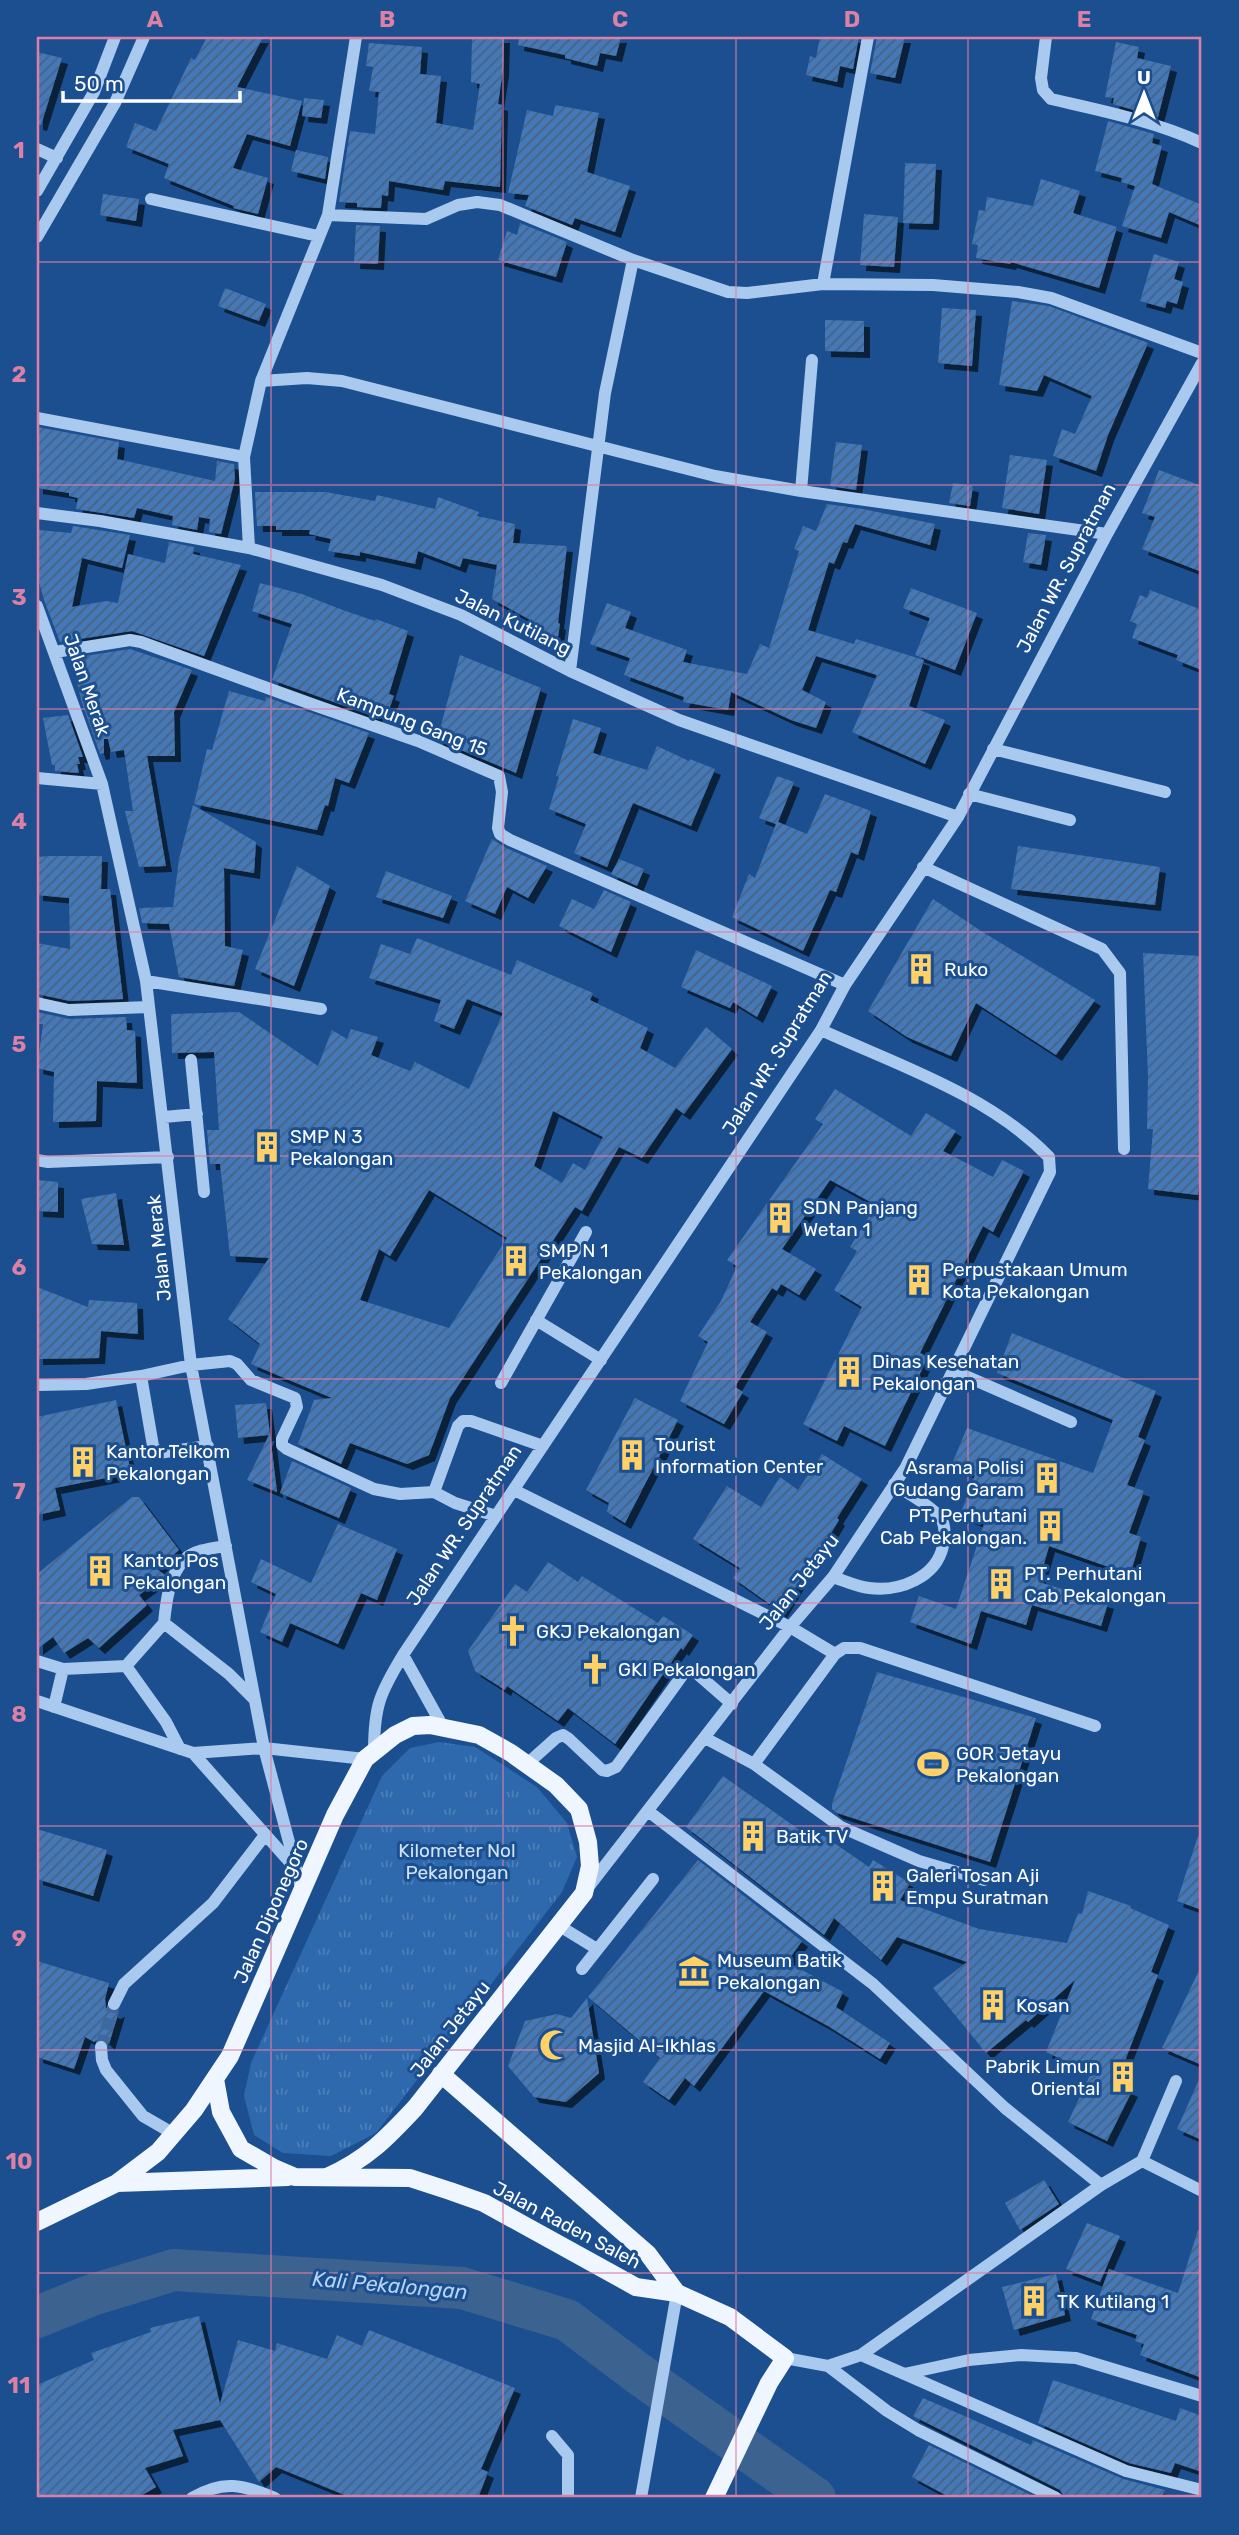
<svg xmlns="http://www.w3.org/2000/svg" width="1239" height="2535" font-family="Rubik,sans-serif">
<defs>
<pattern id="park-tufts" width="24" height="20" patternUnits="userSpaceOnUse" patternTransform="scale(1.75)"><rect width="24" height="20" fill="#2e69ad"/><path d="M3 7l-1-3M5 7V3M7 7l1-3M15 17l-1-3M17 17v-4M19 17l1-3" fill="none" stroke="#4d80b9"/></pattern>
<pattern id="building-hatch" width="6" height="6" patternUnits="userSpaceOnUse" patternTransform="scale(1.75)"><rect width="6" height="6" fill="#4478b7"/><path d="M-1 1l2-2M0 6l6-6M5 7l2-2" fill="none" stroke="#486282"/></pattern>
<filter id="shadow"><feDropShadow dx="6" dy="6" stdDeviation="0" flood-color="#0009"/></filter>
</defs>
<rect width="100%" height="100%" fill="#1b4f8f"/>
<path fill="url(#park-tufts)" d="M439,1742L475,1747L537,1787L567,1823L577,1857L562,1892L376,2133L331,2156L283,2153L254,2135L244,2096L251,2063L382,1776L410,1748Z"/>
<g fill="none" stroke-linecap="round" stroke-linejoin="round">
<path stroke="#3c6290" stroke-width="42" d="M37,2317L92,2295L174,2270L462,2288L567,2320L639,2374L815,2498"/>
</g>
<path fill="url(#building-hatch)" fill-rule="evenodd" filter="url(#shadow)" d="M207,37H263L237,87L302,101L290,146L247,134L233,168L268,178L258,214L233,208L234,206L164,178L169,164L126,147L135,123L156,131L191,58L195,60Z
M472,37H504L503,70L498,104L502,105L500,187L445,181L443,190L389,181L388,196L382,195L381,208L357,207V203L339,202L350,131L375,134L379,92L369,91L373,67L366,66L369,43L422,47L420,74L441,76L436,123L473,130L480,84L471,82Z
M519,37H621L616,56L600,53L597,66L565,58V55L518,45Z
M820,37H859L853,69L840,66L837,82L806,75L810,56L816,58Z
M877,37H905L895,78L870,73Z
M1116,42L1139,47L1137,58L1171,66L1158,117L1113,104L1114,98L1105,97Z
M37,52L62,58L41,125L37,124Z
M304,98L324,100L321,118L302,116Z
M555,105L599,113L587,172L630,186L615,232L575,218L572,225L525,206L529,195L508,193L527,110L553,116Z
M1108,121L1154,134L1152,143L1162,146L1152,184L1202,205V226L1169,212L1161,238L1122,226L1135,186L1121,182L1122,178L1095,171Z
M296,150L328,157L325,179L291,171Z
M905,163L936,164L933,224L903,223Z
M1041,179L1080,191L1073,213L1117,227L1099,288L1011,262L1010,264L976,258L978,245L972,244L979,210L985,211L987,197L1033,206Z
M103,194L139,199L136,221L100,215Z
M864,214L898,217L894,267L860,265Z
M520,223L567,242L556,277L498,260L507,231L517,235Z
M356,225L380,226L378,264L354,263Z
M1154,254L1179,262L1174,279L1183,282L1177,304L1167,301L1165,308L1140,301Z
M225,288L266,304L259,321L218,306Z
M1012,301L1049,306L1148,343L1108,435L1096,471L1053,456L1062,429L1075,434L1092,396L1044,375L1037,391L999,385Z
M942,308L976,310L972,366L938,363Z
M825,320L864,321V352L825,351Z
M37,427L119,442L117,459L215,481L217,461L234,464L235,479L221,534L209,532L210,519L199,517L197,530L172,525L173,516L137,508L134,518L76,509L78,498L69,496V493L37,488Z
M836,442L862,445L856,490L830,486Z
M1010,455L1047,460L1039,514L1002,508Z
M1159,470L1202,486V572L1142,549L1155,517L1142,513Z
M953,483L973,486L970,506L949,503Z
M255,492H326L375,501L377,495L435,509L438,497L479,512L477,516L515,524L513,543L567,546L558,623L560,624L557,643L532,639L534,622L492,599L497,565L463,558L460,567L418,551L415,564L360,552V556L328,551L331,539L309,534L310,530H276V526H257Z
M827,504L863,509L935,524L930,545L855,524L847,543L843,542L834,564L829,562L808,630L854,644L856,639L924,660L909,706L945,720L925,764L852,732L877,675L816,656L802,690L826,702L816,728L791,720L731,692L728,710L683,702L684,697L624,675L630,658L590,644L607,603L631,612L625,628L687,650L683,662L747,674L760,644L769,648L799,551L794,549L803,526L816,531Z
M73,526L130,535L122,568L82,558L72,607L106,601L118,603L128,554L165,563L169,542L194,547L193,554L241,565L204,656L132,631L60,642L44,600L37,575L39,530L71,533Z
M1028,533L1046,535L1041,565L1023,562Z
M260,583L302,594L340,609L375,621L376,619L408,631L389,694L394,696L386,717L377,713L376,717L272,680L292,624L252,611Z
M911,588L977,613L955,670L915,655L930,618L903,608Z
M1150,590L1202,610V670L1176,660L1178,655L1132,638L1137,624L1130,621L1140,595L1147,598Z
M130,649L192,670L174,712L175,756H147L166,866L139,867L125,811H133L124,750L111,752L108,739H104V753L100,754L81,700L72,658Z
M460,655L541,688L516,773L437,740Z
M229,691L265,701L266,697L369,733L349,783L335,778L328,806L325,805L317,830L194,804L207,749L212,750Z
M68,715L83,757H78L80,764H77L79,773L55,771V765H52L43,718Z
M573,719L601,728L593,753L647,770L657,746L689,761L690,759L715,769L691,826L633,803L607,867L574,853L586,824L549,809L559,777L556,776Z
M777,776L794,782L778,822L807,834L825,794L871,811L858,855L851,852L836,892L830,890L803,951L732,917L749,874L755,878L776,824L759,818Z
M193,805L256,842L254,873L224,868L225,946L243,950L234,986L179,977L169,924L142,923L139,908L173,907L179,859Z
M492,839L506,848L547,866L528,898L507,887L495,914L465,901Z
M1018,846L1160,867L1155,905L1011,889Z
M49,856H102L101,889H110L123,999L70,1001L37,994V943L70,949L69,898L37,895V857Z
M619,859L644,869L637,886L611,874Z
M297,866L330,886L294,986L255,969Z
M386,871L452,896L443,918L376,897Z
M604,890L631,902L611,952L559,926L572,899L594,909Z
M933,899L981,931L1095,1000L1056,1055L976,1003L951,1056L907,1037L868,1011Z
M417,938L511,975L517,960L593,993L590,1000L648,1028L640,1048L675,1068L706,1027L732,1049L684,1114L676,1108L642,1158L619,1147L582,1211L575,1207L450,1398L429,1455L407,1464L350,1443L341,1464L298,1444L314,1400L332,1398L251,1364L260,1344L228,1319L269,1258L230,1256L220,1164H210L207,1130H219L214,1052L172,1053L171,1014L239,1012L318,1066L332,1030L347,1039L351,1029L378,1037L371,1055L410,1071L415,1062L469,1089L503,1013L467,999L454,1029L434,1021L441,1000L369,978L381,944L410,954ZM553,1111L603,1137L585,1170L573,1163L562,1183L534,1166ZM429,1190L507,1238L449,1328L360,1300L379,1249L390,1256Z
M696,950L772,986L757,1017L733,1002L730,1008L681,987Z
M1143,953L1202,956V1150L1198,1195L1148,1189L1153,1129H1147L1148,1077Z
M37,1012L69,1019L126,1017L127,1030L135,1031L137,1083L97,1081L96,1121L53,1122L54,1072L37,1068L43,1024H37Z
M835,1089L911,1136L926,1113L956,1131L943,1151L993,1177L1002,1160L1024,1171L993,1232L983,1226L920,1353L928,1357L885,1446L844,1426L837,1441L803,1424L862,1307L834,1290L857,1251L850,1247L876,1205L830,1180L782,1249L816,1269L799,1295L781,1284L777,1291L772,1288L750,1322L767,1332L735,1387L743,1392L724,1424L680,1401L708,1342L698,1336L721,1301L737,1266L727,1260L823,1124L815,1119Z
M37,1180L58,1182V1212L37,1211Z
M116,1193L124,1245L92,1244L81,1199Z
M37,1287L88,1307L89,1300L137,1303L138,1334L101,1331L99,1358L37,1359Z
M1012,1333L1156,1391L1138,1437L1145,1440L1127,1485L1144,1491L1129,1533L1141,1537L1131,1572H1123L1049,1546L1039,1582L1108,1603L1101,1626L1032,1605L1026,1625L981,1611L971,1644L910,1622L919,1596L956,1609L984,1524L960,1515L975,1475L951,1466L967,1428L1093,1473L1113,1420L997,1373Z
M635,1398L678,1420L625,1523L607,1512L609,1503L586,1490Z
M116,1400L131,1473L55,1488L60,1510L37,1515V1417Z
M266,1403L270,1434L277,1492L247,1480L269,1435L238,1438L235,1405Z
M822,1454L862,1479L837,1518L839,1520L821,1550L819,1548L781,1612L733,1578L740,1568L693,1539L727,1486L761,1507L780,1477L798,1490Z
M292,1461L351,1488L339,1518L280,1493Z
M132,1497H139L179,1550L157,1569L165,1575L164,1577L139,1595L147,1605L99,1648L88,1638L64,1653L53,1637L37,1649V1574Z
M338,1524L397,1549L377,1600L361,1593L338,1644L290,1623L282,1642L260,1632L276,1594L251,1582L261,1559L311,1583Z
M548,1562L578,1582L582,1576L658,1623L663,1616L693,1635L683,1650L681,1648L615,1744L568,1708L558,1721L507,1686L505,1690L475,1671L468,1651L515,1584L527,1592Z
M877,1672L1036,1718L990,1862L837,1813L832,1809V1804Z
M723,1776L818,1843L821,1834L869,1867L873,1860L910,1883L900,1900L979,1929L1067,1943L1078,1913L1082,1914L1088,1891L1131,1906L1130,1908L1169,1925L1151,1972L1158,1975L1116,2084L1132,2091L1107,2141L1068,2122L1091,2073L1046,2052L1075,1980L1028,2022L1026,2020L986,2053L933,1988L967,1962L897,1937L881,1960L834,1918L824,1935L686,1827Z
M37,1829L107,1850L93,1896L37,1879Z
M1198,1836H1202V1910L1177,1901Z
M698,1860L802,1941L787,1962L843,1992L836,2007L890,2043L880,2059L828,2026L764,1991L694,2086L685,2078L669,2100L643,2082L660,2058L588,1997Z
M37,1961L109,1983L105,1999L106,2008L114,2013L119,2011L109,2044L104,2039L100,2038L94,2042L85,2037L74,2069L37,2057Z
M1202,1964V2065L1162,2048Z
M587,1998L599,2073L566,2102L534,2097L508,2066L525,2021L557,2014L571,2018Z
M1202,2073V2140L1177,2129Z
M1044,2180L1059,2204L1020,2230L1005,2203Z
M1087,2223L1120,2236L1100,2282L1066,2269Z
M1198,2230H1202V2378L1140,2355L1144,2344L1135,2341L1137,2335L1091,2319L1109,2269L1178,2293Z
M1056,2274L1065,2315L1014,2330L1002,2287Z
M199,2316L220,2404L238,2340L275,2351L277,2343L327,2359L337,2335L362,2346L369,2330L515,2388L481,2469L488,2472L478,2498H352L276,2467L259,2482L220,2420L173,2430L183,2456L145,2468L156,2487L137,2498H37V2385L94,2360L91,2353L151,2332L150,2328Z
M1053,2380L1176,2421L1180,2408L1202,2416V2472L1175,2463L1171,2473L1129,2463L1038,2423Z
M923,2398L1031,2445L1033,2440L1123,2479L1165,2490L1161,2498H1065L1060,2490L913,2416Z
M929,2445L1037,2498H951L912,2477Z"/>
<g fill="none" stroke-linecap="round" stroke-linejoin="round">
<path stroke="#3d69a0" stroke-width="12" stroke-dasharray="12 6" stroke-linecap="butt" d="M101,2047L114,2004"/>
<path stroke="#a9c9ee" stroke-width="12" d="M1046,37L1041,78L1043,90L1051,99C1103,111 1154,121 1202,143
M37,149L57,158
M37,191L94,92L115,37
M151,199L318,236
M328,215L426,219L458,205L477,202L500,205L633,260L728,292L747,293L823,284L933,285L1018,292L1051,298L1202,353
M37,237L115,103L144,37
M823,284L868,37
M261,381L307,378L342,381L715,476L801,491L1107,534
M37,418L244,457
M801,491L812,360
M37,513L100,521L249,548L382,585L461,615L570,671L679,720L958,817
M249,548L244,457L261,381L328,215L356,37
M37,606L102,784L146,981L191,1365L264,1748L302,1891
M55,652L130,640L141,642L317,706L418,741L499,776L502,792L498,828L500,834L510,840L845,985
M570,671L605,393L633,260
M993,749L1165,792
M37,778L102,784
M969,794L1070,820
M923,867L1102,949L1120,973L1124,1149
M146,981L321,1009
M37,1003L69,1010L149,1007
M191,1060L204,1192
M164,1117L197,1114
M37,1160L48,1162L168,1157
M536,1320L601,1360
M954,1371L1071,1422
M141,1376L153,1446L158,1453L208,1446
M501,1383L586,1232
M37,1385L86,1384L141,1376L191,1365L230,1361L237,1364L251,1380L295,1398L297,1407L282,1439V1445L287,1449L374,1489L400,1494L434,1492
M514,1490L790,1627L835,1654
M496,1516L455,1503L434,1492L458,1426L463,1421H471L543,1446
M833,1577C845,1581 858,1587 869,1588C899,1592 936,1578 943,1546C945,1537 946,1523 939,1516C927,1503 908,1494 894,1484
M164,1623C166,1602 169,1576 184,1560C193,1550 213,1548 226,1546
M403,1655L443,1727
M37,1661L63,1669L54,1707
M63,1669L126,1666
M37,1701L193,1753L264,1748L365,1759
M705,1738L754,1764L841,1827L919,1861L984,1880
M180,1749L166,1722L126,1666L164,1623L229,1674L255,1700
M374,1751C374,1706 380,1693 403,1655L821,1030L845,985L958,817L1107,534L1202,363
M193,1753L295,1868
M527,1764L556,1738L563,1735L569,1739L602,1770L607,1771L616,1767L684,1673L688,1671H694L732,1704
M754,1764L835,1654L844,1648H860L1095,1726
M648,1811L873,1984L1005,2108L1101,2185
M586,1890L790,1627L833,1577L906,1467L1050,1172L1049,1157C989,1095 898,1065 821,1030
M558,1925L597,1949
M582,1969L653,1879
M114,2004L124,1984L213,1903L265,1835
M101,2047L102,2060L106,2070L143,2116L174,2134
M1142,2161L1176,2081
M861,2355L1126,2471L1202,2490
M785,2358L828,2366L861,2355L1101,2185L1142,2161L1202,2191
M828,2366L887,2411L918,2430L1056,2498
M904,2374L969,2360L1021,2355L1076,2358L1202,2396
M552,2436L568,2455V2498
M192,2498C224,2479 242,2485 275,2498
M641,2498L677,2293"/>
<path stroke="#f0f6ff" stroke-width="18" d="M441,2074L648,2254L677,2293
M215,2079L221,2112L241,2149L274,2168L295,2177L410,2178L450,2191L484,2203L636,2287L677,2293L730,2317L785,2358L769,2383L714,2498
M117,2183L288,2177
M37,2222L117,2183L158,2152L194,2110L230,2056L335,1815L365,1759L395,1735L413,1726L430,1725L479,1735L511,1753L556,1785L579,1809L588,1842L590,1866L584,1893L415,2108C386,2139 367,2159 327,2177"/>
</g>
<path fill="none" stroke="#dd80a5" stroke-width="2" stroke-opacity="0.55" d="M271,37V2498M503,37V2498M736,37V2498M968,37V2498M37,262H1202M37,485H1202M37,709H1202M37,932H1202M37,1156H1202M37,1379H1202M37,1603H1202M37,1826H1202M37,2050H1202M37,2273H1202"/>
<defs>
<symbol id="building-bare" viewBox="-9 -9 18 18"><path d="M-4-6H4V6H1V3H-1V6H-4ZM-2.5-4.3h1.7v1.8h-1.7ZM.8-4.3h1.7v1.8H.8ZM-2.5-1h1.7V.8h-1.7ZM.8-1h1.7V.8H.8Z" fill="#ffd166" stroke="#1b4f8f" stroke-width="2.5" paint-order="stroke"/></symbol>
<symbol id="church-bare" viewBox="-9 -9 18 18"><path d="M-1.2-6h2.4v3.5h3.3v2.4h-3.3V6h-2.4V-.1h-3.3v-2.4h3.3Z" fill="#ffd166" stroke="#1b4f8f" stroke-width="2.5" paint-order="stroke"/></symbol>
<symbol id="stadium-bare" viewBox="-9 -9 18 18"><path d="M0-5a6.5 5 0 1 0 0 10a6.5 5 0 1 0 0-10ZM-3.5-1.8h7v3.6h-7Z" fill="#ffd166" stroke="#1b4f8f" stroke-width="2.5" paint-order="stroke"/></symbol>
<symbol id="museum-bare" viewBox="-9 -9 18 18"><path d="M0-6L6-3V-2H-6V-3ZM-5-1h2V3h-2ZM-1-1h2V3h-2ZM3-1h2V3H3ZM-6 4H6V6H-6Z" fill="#ffd166" stroke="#1b4f8f" stroke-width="2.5" paint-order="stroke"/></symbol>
<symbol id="mosque-bare" viewBox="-9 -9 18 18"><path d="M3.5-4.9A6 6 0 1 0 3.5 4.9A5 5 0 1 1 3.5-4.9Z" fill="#ffd166" stroke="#1b4f8f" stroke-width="2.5" paint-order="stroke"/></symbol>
</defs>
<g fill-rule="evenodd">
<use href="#building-bare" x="899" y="947" width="44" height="44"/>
<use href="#building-bare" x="245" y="1125" width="44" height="44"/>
<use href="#building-bare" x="758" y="1196" width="44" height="44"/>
<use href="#building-bare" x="494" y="1239" width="44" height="44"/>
<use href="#building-bare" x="897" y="1258" width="44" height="44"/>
<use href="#building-bare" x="827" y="1350" width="44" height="44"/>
<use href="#building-bare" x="610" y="1433" width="44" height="44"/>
<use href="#building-bare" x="61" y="1440" width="44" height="44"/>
<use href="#building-bare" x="1025" y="1456" width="44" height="44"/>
<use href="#building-bare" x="1028" y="1504" width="44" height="44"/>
<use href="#building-bare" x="78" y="1549" width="44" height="44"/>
<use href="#building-bare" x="979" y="1562" width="44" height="44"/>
<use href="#church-bare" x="491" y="1609" width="44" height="44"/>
<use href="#church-bare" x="573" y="1647" width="44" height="44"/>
<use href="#stadium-bare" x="911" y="1742" width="44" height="44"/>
<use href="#building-bare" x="731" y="1814" width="44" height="44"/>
<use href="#building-bare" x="861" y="1864" width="44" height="44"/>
<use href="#museum-bare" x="672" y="1949" width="44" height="44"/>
<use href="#building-bare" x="971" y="1983" width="44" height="44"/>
<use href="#mosque-bare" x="533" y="2023" width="44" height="44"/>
<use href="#building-bare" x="1101" y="2055" width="44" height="44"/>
<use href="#building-bare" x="1012" y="2279" width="44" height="44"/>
</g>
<g text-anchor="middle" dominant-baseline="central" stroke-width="6" stroke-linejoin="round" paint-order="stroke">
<g font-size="19" fill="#fff" stroke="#1b4f8f">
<text transform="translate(1066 568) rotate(-62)">Jalan WR. Supratman</text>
<text transform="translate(513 622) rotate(26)">Jalan Kutilang</text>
<text transform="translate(87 685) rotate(71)">Jalan Merak</text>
<text transform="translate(412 722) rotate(21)">Kampung Gang 15</text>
<text transform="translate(777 1053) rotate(-58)">Jalan WR. Supratman</text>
<text transform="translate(159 1248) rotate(-96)">Jalan Merak</text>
<text transform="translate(464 1525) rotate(-56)">Jalan WR. Supratman</text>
<text transform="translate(799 1582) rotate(-52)">Jalan Jetayu</text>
<text transform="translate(271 1911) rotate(-66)">Jalan Diponegoro</text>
<text transform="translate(450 2029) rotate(-52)">Jalan Jetayu</text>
<text transform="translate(567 2225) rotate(28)">Jalan Raden Saleh</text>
</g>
<g font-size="19" fill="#fff" stroke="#1b4f8f" text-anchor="start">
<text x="944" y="969">Ruko</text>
<text x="290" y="1136">SMP N 3<tspan x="290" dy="22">Pekalongan</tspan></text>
<text x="803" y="1207">SDN Panjang<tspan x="803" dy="22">Wetan 1</tspan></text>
<text x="539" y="1250">SMP N 1<tspan x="539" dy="22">Pekalongan</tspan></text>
<text x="942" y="1269">Perpustakaan Umum<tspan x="942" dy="22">Kota Pekalongan</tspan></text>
<text x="872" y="1361">Dinas Kesehatan<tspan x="872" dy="22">Pekalongan</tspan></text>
<text x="655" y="1444">Tourist<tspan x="655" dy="22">Information Center</tspan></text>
<text x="106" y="1451">Kantor Telkom<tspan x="106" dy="22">Pekalongan</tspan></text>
<text x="1024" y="1467" text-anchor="end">Asrama Polisi<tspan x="1024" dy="22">Gudang Garam</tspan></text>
<text x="1027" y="1515" text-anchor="end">PT. Perhutani<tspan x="1027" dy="22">Cab Pekalongan.</tspan></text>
<text x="123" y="1560">Kantor Pos<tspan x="123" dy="22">Pekalongan</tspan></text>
<text x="1024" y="1573">PT. Perhutani<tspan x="1024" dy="22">Cab Pekalongan</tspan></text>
<text x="536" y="1631">GKJ Pekalongan</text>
<text x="618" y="1669">GKI Pekalongan</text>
<text x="956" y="1753">GOR Jetayu<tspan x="956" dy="22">Pekalongan</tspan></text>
<text x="776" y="1836">Batik TV</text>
<text x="906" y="1875">Galeri Tosan Aji<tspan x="906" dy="22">Empu Suratman</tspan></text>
<text x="717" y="1960">Museum Batik<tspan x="717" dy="22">Pekalongan</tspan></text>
<text x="1016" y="2005">Kosan</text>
<text x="578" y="2045">Masjid Al-Ikhlas</text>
<text x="1100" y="2066" text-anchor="end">Pabrik Limun<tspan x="1100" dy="22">Oriental</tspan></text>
<text x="1057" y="2301">TK Kutilang 1</text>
</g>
<g font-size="19" fill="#cfe3fa" stroke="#1b4f8f">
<text x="457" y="1850">Kilometer Nol<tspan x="457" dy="22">Pekalongan</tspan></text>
</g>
<g font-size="21" font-style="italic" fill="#b5d3f5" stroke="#1b4f8f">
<text transform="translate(390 2285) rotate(5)">Kali Pekalongan</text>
</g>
</g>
<rect width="1239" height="2535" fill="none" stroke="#1b4f8f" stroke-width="77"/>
<g transform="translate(1144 94)" stroke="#1b4f8f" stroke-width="5" paint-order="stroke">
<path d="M0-5L12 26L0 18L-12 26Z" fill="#ffffff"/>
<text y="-10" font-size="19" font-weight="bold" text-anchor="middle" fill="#ffffff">U</text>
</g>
<path d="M63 91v10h177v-10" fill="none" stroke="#ffffff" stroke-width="3.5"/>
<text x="74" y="91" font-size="21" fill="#ffffff" stroke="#1b4f8f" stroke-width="5" paint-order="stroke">50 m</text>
<rect x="38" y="38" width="1162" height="2458" fill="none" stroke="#dd80a5" stroke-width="2.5"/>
<g font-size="23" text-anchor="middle" font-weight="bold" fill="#dd80a5">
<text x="155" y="27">A</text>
<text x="387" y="27">B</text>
<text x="620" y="27">C</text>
<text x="852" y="27">D</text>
<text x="1084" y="27">E</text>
<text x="19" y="158">1</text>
<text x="19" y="382">2</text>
<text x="19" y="605">3</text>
<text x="19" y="829">4</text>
<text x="19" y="1052">5</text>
<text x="19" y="1275">6</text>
<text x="19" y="1499">7</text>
<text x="19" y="1722">8</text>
<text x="19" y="1946">9</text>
<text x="19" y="2169">10</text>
<text x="19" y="2393">11</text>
</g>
</svg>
